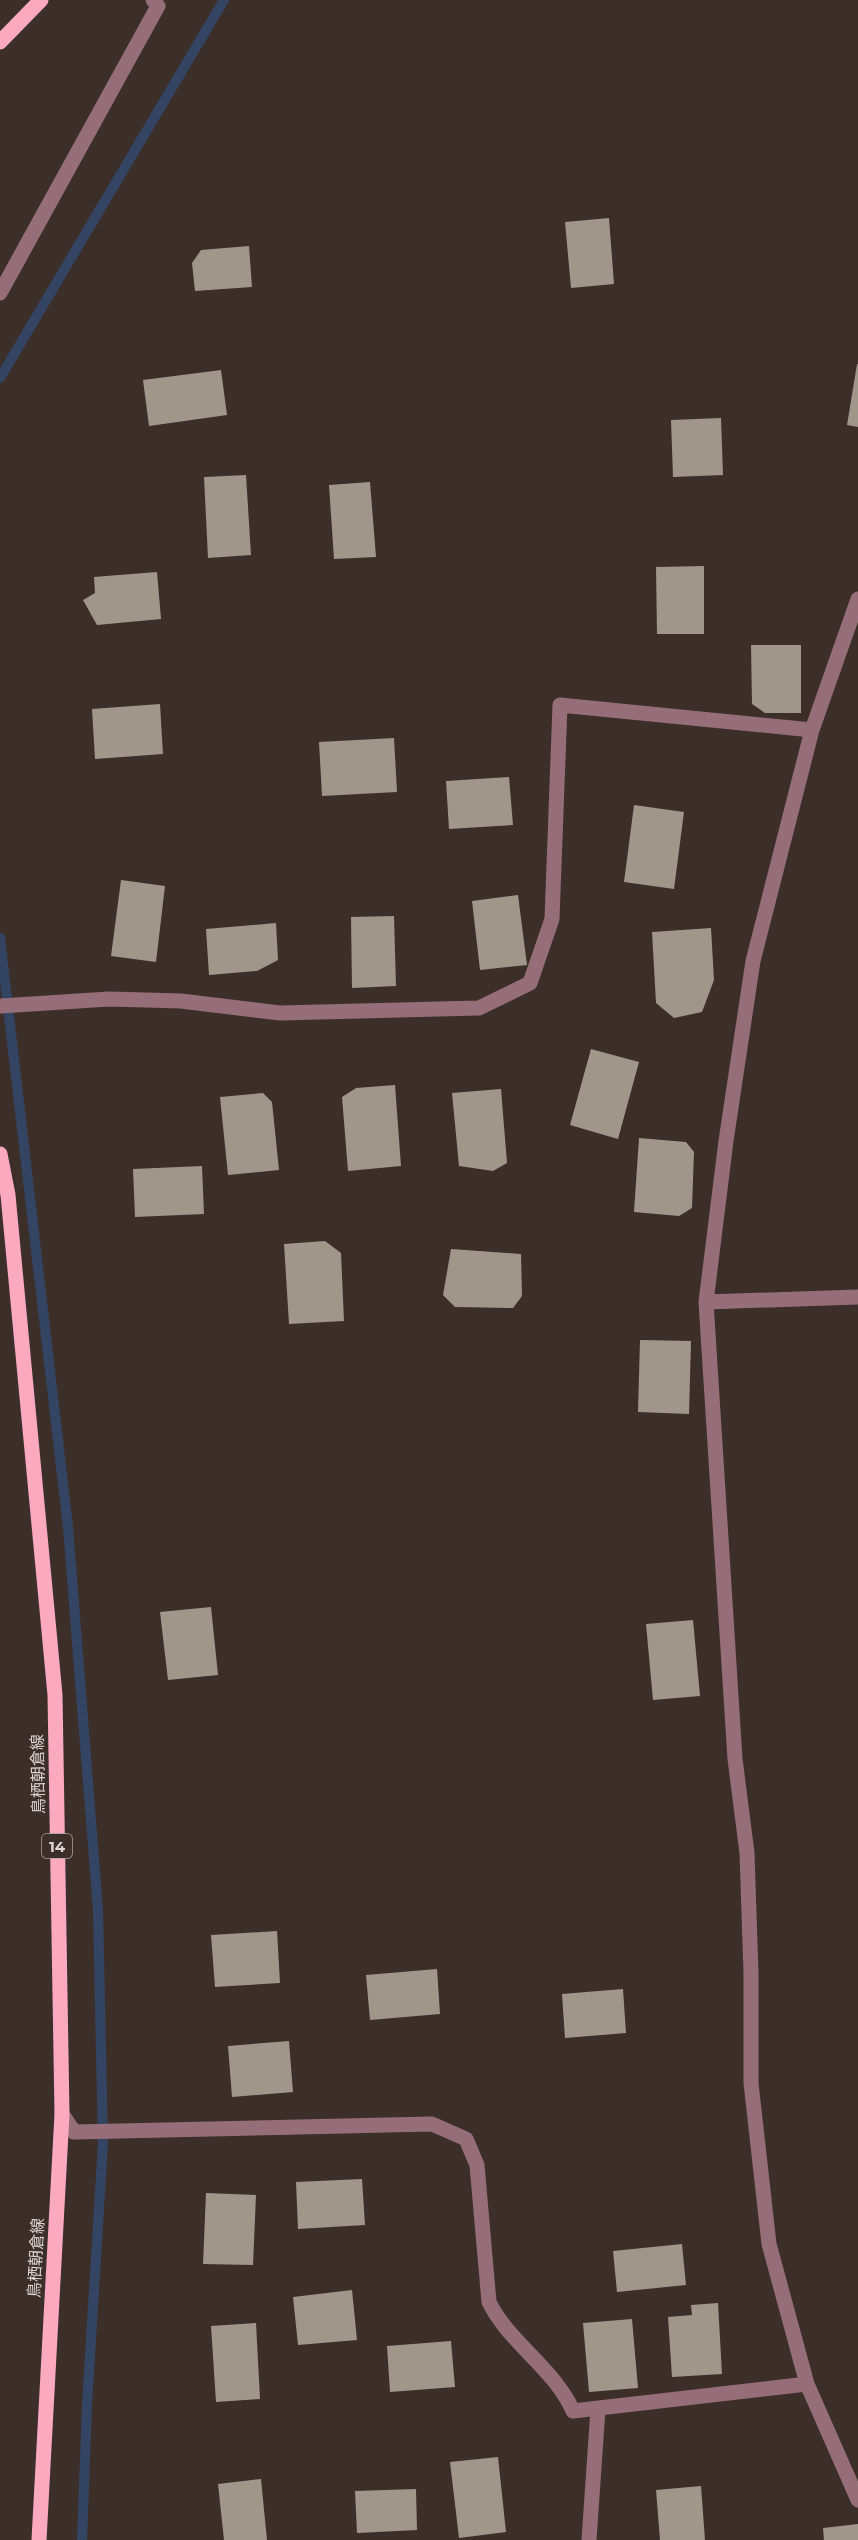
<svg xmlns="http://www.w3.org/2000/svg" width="858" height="2540" font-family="Montserrat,'Noto Sans JP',sans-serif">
<rect width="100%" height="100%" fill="#3c2f29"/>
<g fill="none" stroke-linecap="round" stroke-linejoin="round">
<path stroke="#344564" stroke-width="10" d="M0,378L224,0
M0,938L68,1527L98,1910L103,2143L87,2405L82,2540"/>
</g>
<path fill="#a0978a" d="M609,218L614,284L571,288L565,222Z
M249,246L252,287L195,291L192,263L201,250Z
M857,364H858V427L847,425Z
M221,370L227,415L149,426L143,380Z
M721,418L723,475L673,477L671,420Z
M246,475L251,555L208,558L204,477Z
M370,482L376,557L334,559L329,485Z
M704,566V634H657L656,567Z
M157,572L161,619L97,625L83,600L95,593L94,577Z
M751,645H801V713H765L752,704Z
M160,704L163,754L95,759L92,709Z
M394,738L397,792L322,796L319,742Z
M509,777L513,825L449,829L446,781Z
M634,805L684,812L674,889L624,882Z
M121,880L165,886L156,962L111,956Z
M518,895L527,965L480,970L472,901Z
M394,916L396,986L352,988L351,917Z
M276,923L278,960L257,971L209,975L206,929Z
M711,928L714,980L702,1012L674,1018L656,1003L652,932Z
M591,1049L639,1062L618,1139L570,1125Z
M395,1085L401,1166L348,1171L342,1097L356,1088Z
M501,1089L507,1163L493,1171L459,1166L452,1093Z
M263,1093L272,1102L279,1170L228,1175L220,1097Z
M639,1138L686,1142L694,1152L692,1208L679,1216L634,1212Z
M202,1166L204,1214L135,1217L133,1169Z
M325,1241L341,1253L344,1321L289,1324L284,1244Z
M451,1249L521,1254L522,1296L513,1308L455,1307L443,1295Z
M640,1340L691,1341L689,1414L638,1412Z
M211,1607L218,1675L168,1680L160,1612Z
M693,1620L700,1696L653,1700L646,1624Z
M277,1931L280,1983L215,1987L211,1935Z
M437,1969L440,2014L370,2020L366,1975Z
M623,1989L626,2033L565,2038L562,1994Z
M289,2041L293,2092L232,2097L228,2046Z
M362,2179L365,2225L298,2229L296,2182Z
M206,2193L256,2195L253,2265L203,2264Z
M682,2244L686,2285L617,2292L613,2251Z
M352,2290L357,2340L298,2345L293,2297Z
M718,2303L722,2374L672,2377L668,2317L692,2315L691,2305Z
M632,2319L638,2388L589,2392L583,2323Z
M256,2323L260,2399L216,2402L211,2326Z
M451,2341L455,2387L390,2392L387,2346Z
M498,2457L506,2532L459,2538L450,2462Z
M261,2479L267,2540H224L218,2484Z
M701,2486L705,2540H660L656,2490Z
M416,2489L417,2530L357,2533L355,2491Z
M858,2524V2540H824L823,2528Z"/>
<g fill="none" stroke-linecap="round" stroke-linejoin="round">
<path stroke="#966e79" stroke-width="15" d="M0,293L158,6L153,0
M858,599L812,730L753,961L726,1141L706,1302L735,1759L747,1853L751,1973V2083L769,2244L807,2384L858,2500
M0,1006L109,999L181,1001L280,1013L479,1008L530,983L552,919L560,705L812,730
M706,1302L858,1297
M62,2114L74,2132L432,2124L466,2139L477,2165L489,2302C509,2343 554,2368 573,2411L807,2384
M589,2540L598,2409"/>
<path stroke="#faa9bf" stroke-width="15" d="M0,42L41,0
M0,1154L8,1195L55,1695L62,2114L39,2540"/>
</g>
<g text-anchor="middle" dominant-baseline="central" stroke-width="6" stroke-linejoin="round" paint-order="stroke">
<rect fill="#3c2f29" stroke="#aea49f" stroke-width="1.5" x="42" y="1834" width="30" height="24" rx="4.5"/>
<g font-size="15" font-weight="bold" fill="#dfd6d2">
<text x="57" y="1846">14</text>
</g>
<g font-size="16" fill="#dfd6d2" stroke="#3c2f29">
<text transform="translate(38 1774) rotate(-91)">鳥栖朝倉線</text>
<text transform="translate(36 2258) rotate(-87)">鳥栖朝倉線</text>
</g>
</g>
</svg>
